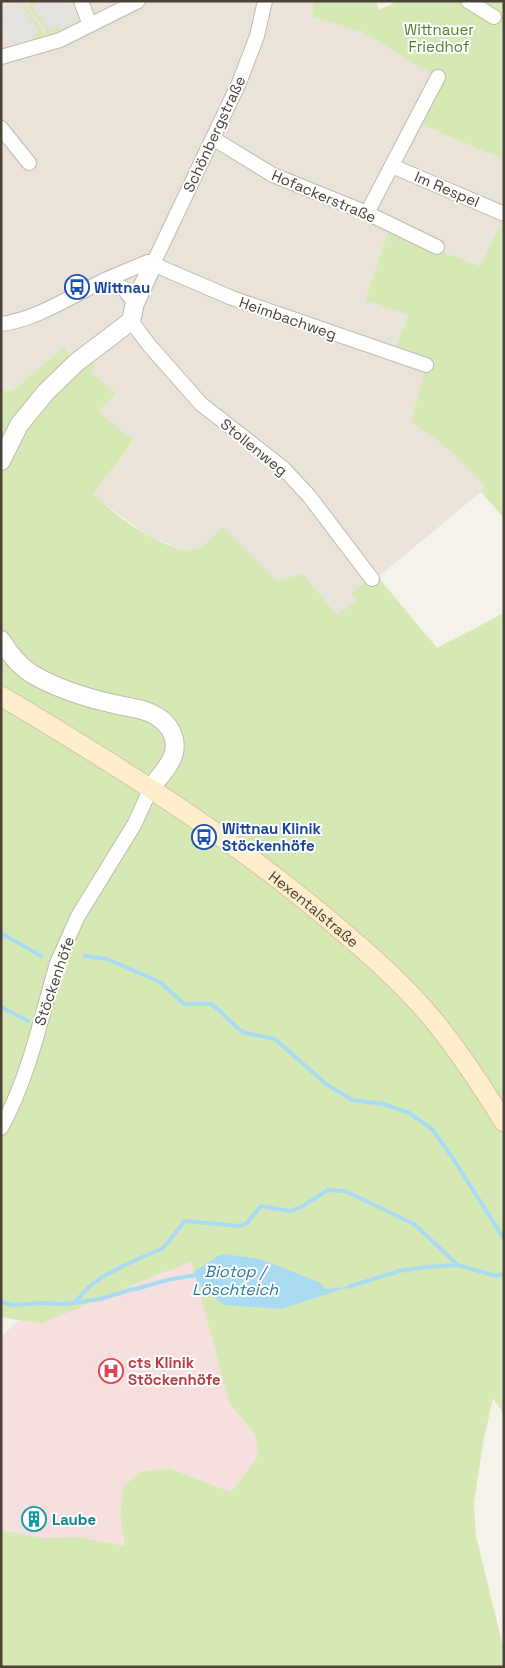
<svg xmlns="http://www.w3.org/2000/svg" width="505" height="1668" font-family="'Space Grotesk',sans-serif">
<rect width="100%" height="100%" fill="#f5f1eb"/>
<path fill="#e9e3d9" d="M1,1H313L312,17L363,32L441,79L418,123L504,160V217L480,266L390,231L365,299L409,315L428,358L411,421L449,448L485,486L481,492L378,577L351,594L357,600L337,615L303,575L276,581L200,550L177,548L149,536L103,503L93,494L134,442L97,411L81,368L64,347L12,391L1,390Z"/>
<path fill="#f5e0df" d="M191,1262L230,1405L255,1434L258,1456L231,1492L169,1468L142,1471L123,1486L120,1515L125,1546L80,1537L43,1538L1,1530V1337L19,1320L41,1324L154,1276Z"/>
<path fill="#d6e9b4" d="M33,1L39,2L32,7L50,30L57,24L61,30L47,36L45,28L27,6Z
M313,1H376L379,10L398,1H504V160L418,123L440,79L363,32L312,17Z
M23,3L42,29L44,34L42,38L34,40L32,36L39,32L21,4Z
M504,217V518L481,492L485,486L449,449L411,421L428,359L395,350L409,315L365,300L389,231L480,266Z
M64,347L71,357L90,360L96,366L91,372L116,394L98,411L134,441L93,494C116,516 146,538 176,548C183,550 192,549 199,549L223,528L276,581L303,574L337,615L357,600L351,593L367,581L378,577L437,648L504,613V1414L493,1398L483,1443L474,1504L476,1536L504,1651V1667H1V1530L43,1538L80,1537L125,1546L120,1515L123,1486L142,1471L169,1468L231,1492L258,1456L255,1434L230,1405L191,1262L154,1276L41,1324L1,1317V390L12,391Z"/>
<path fill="#e4e2df" d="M18,1H19L39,32L33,36L34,40L24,43L21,38L15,43L1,26V13Z
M38,1H63L73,15L66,21L70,27L61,30L57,25L50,30L32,7Z"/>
<path fill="#a8daf1" d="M224,1254L260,1259L321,1283L325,1289L348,1287L282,1309L224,1305L197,1284L195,1271L218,1256Z"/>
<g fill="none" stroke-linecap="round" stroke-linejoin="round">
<path stroke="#a8daf1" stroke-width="4" d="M1,933L41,956
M85,956L107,959L160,982L184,1004H212L242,1032L275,1039L326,1084L352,1100L384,1104L409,1113L432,1129L452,1157L504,1239
M1,1007L28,1021
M348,1287L399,1271L426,1267L458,1265
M136,1289L167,1280L196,1275
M1,1302L13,1305L42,1303L61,1304L74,1303L90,1286L102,1277L125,1265L163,1248L185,1221L239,1226L246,1224L261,1206L290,1211L303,1206L328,1190L345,1191L414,1224L458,1265L496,1276L504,1274
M74,1303L100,1299L133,1289"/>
<defs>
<path id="minor" d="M81,1L90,25
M468,1L494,17
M1,57L60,40L138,1
M1,128L29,163
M214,139L273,175L367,213L437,247
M392,166L502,213
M367,213L438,77
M153,264L239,83L257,36L265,1
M105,280L123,288L135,303
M131,321L149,345L201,404L283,468L309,496L372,579
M1,324C36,320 73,295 105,280C119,274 134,268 148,262L232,298L426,365
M1,1128C29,1077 41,1018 57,963L78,916L134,825L151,788"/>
<path id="tertiary" d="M1,461L19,425L46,392L77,362L131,321L135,303L153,264
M1,640C9,653 19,666 32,674C56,688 87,698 114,704C129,708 145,708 158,717C170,725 177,738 174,753C171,765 158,778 151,788"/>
<g id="secondary">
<path id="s1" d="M1,696C115,764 227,834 329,920C367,952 404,984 435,1022C461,1054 483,1088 504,1122"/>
</g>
</defs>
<use href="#minor" stroke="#c1b8ad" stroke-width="16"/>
<use href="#tertiary" stroke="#c1b8ad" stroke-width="20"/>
<use href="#secondary" stroke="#d8c39d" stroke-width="21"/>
<use href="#minor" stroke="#fff" stroke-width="14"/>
<use href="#tertiary" stroke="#fff" stroke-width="18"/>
<use href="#secondary" stroke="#fec" stroke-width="19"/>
</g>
<defs>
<symbol id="bus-ring" viewBox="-11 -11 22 22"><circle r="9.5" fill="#fff" stroke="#1a4fb4" stroke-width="1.5"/><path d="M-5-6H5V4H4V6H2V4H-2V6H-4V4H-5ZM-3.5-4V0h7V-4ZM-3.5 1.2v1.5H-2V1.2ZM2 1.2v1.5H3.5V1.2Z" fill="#1a4fb4"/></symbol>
<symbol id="hospital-ring" viewBox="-11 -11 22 22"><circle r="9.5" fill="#fff" stroke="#e0444e" stroke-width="1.5"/><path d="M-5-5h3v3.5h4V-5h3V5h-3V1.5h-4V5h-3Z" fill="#e0444e"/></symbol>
<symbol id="building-ring" viewBox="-11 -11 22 22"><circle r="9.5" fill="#fff" stroke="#0f9aa8" stroke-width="1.5"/><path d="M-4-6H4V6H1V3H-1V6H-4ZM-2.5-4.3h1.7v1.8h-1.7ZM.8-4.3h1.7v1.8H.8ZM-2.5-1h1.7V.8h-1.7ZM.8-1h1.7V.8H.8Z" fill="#0f9aa8"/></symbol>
</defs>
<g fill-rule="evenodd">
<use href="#bus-ring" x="63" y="273" width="28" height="28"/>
<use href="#bus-ring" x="190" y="823" width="28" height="28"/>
<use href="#hospital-ring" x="97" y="1357" width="28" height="28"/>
<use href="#building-ring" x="20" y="1505" width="28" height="28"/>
</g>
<g text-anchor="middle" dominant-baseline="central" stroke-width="4" stroke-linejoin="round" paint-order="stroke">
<g font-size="15" fill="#517d2a" stroke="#fff">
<text x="439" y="29">Wittnauer<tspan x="439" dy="17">Friedhof</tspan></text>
</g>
<g font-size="15" fill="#4a4138" stroke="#fff">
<text transform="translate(214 134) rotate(-65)">Schönbergstraße</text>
<text transform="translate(447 189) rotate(23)">Im Respel</text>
<text transform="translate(324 196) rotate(23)">Hofackerstraße</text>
<text transform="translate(288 318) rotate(19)">Heimbachweg</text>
<text transform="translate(254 447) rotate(39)">Stollenweg</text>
<text stroke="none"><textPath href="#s1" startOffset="379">Hexentalstraße</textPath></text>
<text transform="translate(54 981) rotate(-71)">Stöckenhöfe</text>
</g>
<g font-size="15" font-weight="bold" fill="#164399" stroke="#fff" text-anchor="start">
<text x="94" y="287">Wittnau</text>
<text x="222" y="828">Wittnau Klinik<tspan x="222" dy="17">Stöckenhöfe</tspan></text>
</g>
<g font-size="15" font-weight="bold" fill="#be3a42" stroke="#fff" text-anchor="start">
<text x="128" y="1362">cts Klinik<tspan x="128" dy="17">Stöckenhöfe</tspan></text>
</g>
<g font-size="15" font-weight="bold" fill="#0d838f" stroke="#fff" text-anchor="start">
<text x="52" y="1519">Laube</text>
</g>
<g font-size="16" font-style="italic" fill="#2b799f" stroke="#fff">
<text x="235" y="1271">Biotop /<tspan x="235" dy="18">Löschteich</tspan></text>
</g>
</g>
<rect width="505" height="1668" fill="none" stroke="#4a4138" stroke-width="5"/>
</svg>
